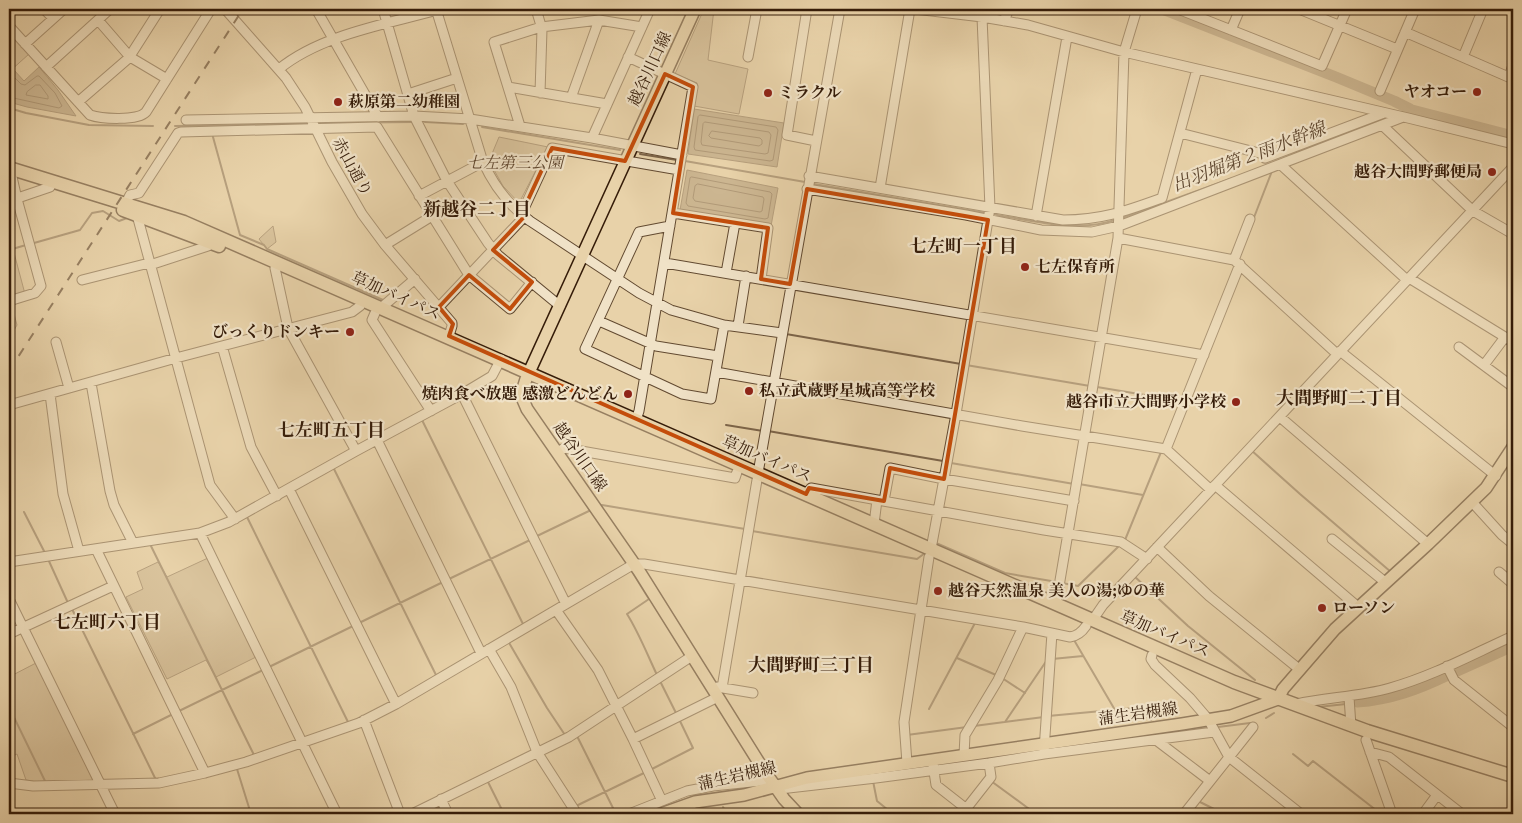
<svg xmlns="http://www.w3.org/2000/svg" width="1522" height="823" font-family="Cardo,'Noto Serif JP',serif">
<rect width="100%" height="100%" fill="#e8d2a9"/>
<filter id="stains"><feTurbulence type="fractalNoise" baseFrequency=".004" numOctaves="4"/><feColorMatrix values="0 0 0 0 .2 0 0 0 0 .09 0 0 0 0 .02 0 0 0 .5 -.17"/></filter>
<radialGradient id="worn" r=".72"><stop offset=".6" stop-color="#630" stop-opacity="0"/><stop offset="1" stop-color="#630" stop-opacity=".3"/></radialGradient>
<path fill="#cab38e" stroke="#80684c" d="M704,9H714L708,60L748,69L739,114L694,106L697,83L675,74Z
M10,34L29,54L9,72V36Z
M499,137L548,147L519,203L503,186L489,161Z
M273,226L276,242L267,249L259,239Z
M13,249L25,294L9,298V250Z
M11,303L17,325L9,339V304Z
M208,558L256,657L216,677L206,660L167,679L126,597L143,589L137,572L158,562L167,577Z
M36,663L93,780L38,782L26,780L17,754L9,758V677Z"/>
<path fill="#ab9473" stroke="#7c6449" d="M39,67L58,90L76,116L27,107L9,102V75L14,70L24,81Z
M694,109L784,123L777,167L688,154Z
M687,170L778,188L771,226L680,210Z"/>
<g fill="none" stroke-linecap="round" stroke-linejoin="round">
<path stroke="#70583e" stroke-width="1" d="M9,78H15L21,84L25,85L37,76H39L55,93L62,106L59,108L9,97
M36,85H40L48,96V99L26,95L27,92Z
M700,115L776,127L778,130L773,160L770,161L695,150L694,147L698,117Z
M705,122L769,132L771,135L768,153L765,154L702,145L701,142L703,124Z
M712,131L760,138L762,140V144L759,146L711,138L709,136Z
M692,177L770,192L772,194L768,218L765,219L688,206L686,203L690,178Z
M698,184L763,197L764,199L762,211L760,212L695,201L693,198L695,186Z"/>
<path stroke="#7c6449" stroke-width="2" d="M9,108L26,113L89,125L153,126
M1402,112L1410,109
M425,122L463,124
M322,123L412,122
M175,126L307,124
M482,127L620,150
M213,137L240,235L264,245L267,249L383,300
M640,154L677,160
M1296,154L1384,119
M685,161L805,182
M814,184L986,213
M991,214C1029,220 1078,233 1115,220
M1122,218L1233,178
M1253,220L1272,171
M34,243L80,230L92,213L103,211L119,221L127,218
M9,250L26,245
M786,334L961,364
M966,365L1090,386
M1097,387L1181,401
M422,420L523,624
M726,425L763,431
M768,431L943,461
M1251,450L1300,494L1391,572
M951,463L1074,484
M334,469L436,675
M1079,484L1143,495
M600,506L602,505L745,529
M24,512L45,553
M247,517L348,722
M752,531L917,559L925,553
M537,536L591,510
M1125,540L1161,452
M936,543L1005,573L1057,582
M150,544L254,755
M48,559L68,603
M631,570L649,599L627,614C639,633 647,654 657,675
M1134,576L1188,626L1255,680
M449,579L530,540
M1062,583L1078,586L1120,545
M72,609L156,780
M359,623L443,582
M1074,640L1115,710
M508,641L547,708L565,735
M957,658L996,675
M1052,659L1083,656
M269,667L353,626
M1002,678L1025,693
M660,681L677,715
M1354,702H1357
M9,707L46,783
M1318,707L1346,704
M929,709L975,623
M177,712L263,670
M1048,716L1134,708L1151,720
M1266,718L1274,713
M1005,722L1047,660
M974,726L1044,717
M1218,727L1250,723
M1188,731L1207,728
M133,734L173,714
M907,735L967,727
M577,736L616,814
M1101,741L1156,735
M1293,754L1308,766L1313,761L1381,814
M237,769L251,814
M650,770L693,748L679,719
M873,781L877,801L893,814
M991,781L1036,814
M488,782L504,814
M1200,802L1224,814
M576,806L646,772
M723,807L727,814
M558,814L569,809
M646,814L694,796L750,788"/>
<path stroke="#ab9473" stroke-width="11" d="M1162,9L1336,77L1394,101L1410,109
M1412,110L1513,136
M1455,672L1513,646
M1357,702C1390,700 1419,689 1448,675"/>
<defs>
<path id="minor" d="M44,9L53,18
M225,9L286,78L305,107L332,162L362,214L385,245L452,323V326L449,336
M316,9L378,117
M383,9L414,116L447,181L488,243L498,255L560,306
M436,9L483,162C494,186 508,205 530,221L639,293L671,310L724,325L782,333
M536,9L542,29L540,93
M807,9L787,135L816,141
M915,9L982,17L1028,25L1124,52L1408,118L1513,144
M1178,9L1322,66L1347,9
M1299,9L1397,49
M98,20L130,57L167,79
M1004,21L1009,9
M9,26L90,115C101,119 138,121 146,112L211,9
M1231,30L1240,9
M1405,32L1513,79
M25,44L64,9
M130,56L160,9
M628,57L693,87L639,411L636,420
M748,57L757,9
M1463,57L1483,9
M46,67L110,9
M279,69C322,34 388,24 441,9
M1509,77L1513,65
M508,87L607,104
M1380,91L1415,9
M408,94L457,78
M571,98L599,20
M78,102L130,57
M186,120L414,116L470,119L592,138L682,155
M1382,125L1473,211L1513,234
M520,126L494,42L541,27L599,20L642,27
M1180,133L1263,154L1265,158L1384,113
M592,138L650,9
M1281,165L1407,280
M809,176L1063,220C1102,220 1126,211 1162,198L1197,69
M880,188L910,9
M807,189L966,215L1041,230L1092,232L1119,226L1403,117
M419,196L483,162
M9,201L50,187
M126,203L130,195L139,193L178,133L181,132L377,127L469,275L510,309L532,282
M673,213L768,228L761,279
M137,215L210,485L235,519
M521,215L552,148L679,170
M1036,216L1067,37
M670,226L639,232L585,349L682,394L711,399L724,325
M1118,238L1234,260L1337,354
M385,245L432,216
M1234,260L1250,219
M665,263L1204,355
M150,265L208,246L211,242
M275,268L288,328L356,451
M726,273L735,223
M1409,278L1513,342
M82,280L149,263
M9,301L35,293L41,286L17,199L12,177
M382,307L415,279
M439,307L524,217
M375,313L372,320L431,411
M599,321L656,346L718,356
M738,326L746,276
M56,342L69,388
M222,346L251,447L277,496
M1459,347L1513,387
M1340,351L1496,476
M1484,365L1505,337
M716,372L1022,426L1166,449L1211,490
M91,383L110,491L114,505L133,543
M50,394L63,494L79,551
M462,394L566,604
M9,405L176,358L352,312L360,306
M1280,417L1428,544
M377,440L481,653
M1166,449L1240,264
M557,453L564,448L735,478L737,472
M758,473L840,9
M1215,485L1358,607
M289,489L396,704
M806,494L811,488L1044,530L1121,542L1147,559
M884,501L890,468L944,479L1074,501
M1472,502L1502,535L1513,544
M874,524L877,500
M200,533L337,814
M1332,539L1385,582
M1157,547L1209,596L1299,669
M96,549L205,773
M931,549L956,414L990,208L982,17
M9,562L200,533L229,522L356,451L462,394L492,376L501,359
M1499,572L1513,584
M9,599L115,814
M1056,604L1118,238L1124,52L1137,9
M556,610L598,670L633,739L662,801
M1092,621L1103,605L1513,167
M9,634L113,586
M489,649L511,687L537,752L577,814
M1152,655L1151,659L1155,665L1190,698L1208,719L1229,757L1301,814
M1447,666L1454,680L1513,727
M717,687L753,693
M722,688L757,480
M1349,697L1351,726
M1296,704C1327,697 1359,697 1390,688C1433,676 1473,654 1513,636
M364,720L400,814
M633,739L718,697
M1156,740L1210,781
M1366,740L1392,814
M1044,750L1052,633
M1370,752L1389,757L1462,814
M964,755L965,735L998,680L1023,627
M907,763L904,722L929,557
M933,765L936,785L973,814
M9,783L33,786L159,783L205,773L246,762L359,723L396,704L634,564H644L1023,627L1070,637C1077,636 1082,632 1086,626
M780,789L876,778L989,763L1044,754L1214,732
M441,799L448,814
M412,814L569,737L692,656
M629,814L687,791L713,786L771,780
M962,814L991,777L989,763
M1184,814L1253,727
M1423,814L1437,795"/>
<path id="major" d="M695,9L526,379L521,395L527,409L639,571L763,769L784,799L798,814
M661,814L695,802L744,795L807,778L1182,724L1231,716L1278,699L1283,689L1335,629L1428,544L1486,488L1513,447"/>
<path id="highway" d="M9,168L184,222L1234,682L1367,731L1513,776
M123,210L219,246"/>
</defs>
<use href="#minor" stroke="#624a31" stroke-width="11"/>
<use href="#major" stroke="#351c09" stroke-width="14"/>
<use href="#highway" stroke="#351c09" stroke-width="15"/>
<use href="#minor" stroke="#f0e2c7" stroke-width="9"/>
<use href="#major" stroke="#e8d2a9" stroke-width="11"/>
<use href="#highway" stroke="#e8d2a9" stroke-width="12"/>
<path stroke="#351c09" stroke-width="2" stroke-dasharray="9 9" stroke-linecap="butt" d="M9,371L243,9"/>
</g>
<path d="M0 0H1522V823H0ZM665,74L693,87L673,213L768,228L761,279L790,284L807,189L988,220L944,479L890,468L884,501L809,488L806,494L449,336L453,324L439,307L469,275L510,309L532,282L493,250L524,217L521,215L552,148L625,161Z" fill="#e8d2a9" fill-opacity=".55" fill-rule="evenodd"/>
<path fill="none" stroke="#c44d0b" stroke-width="4" stroke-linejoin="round" d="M665,74L693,87L673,213L768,228L761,279L790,284L807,189L988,220L944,479L890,468L884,501L809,488L806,494L449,336L453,324L439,307L469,275L510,309L532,282L493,250L524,217L521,215L552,148L625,161Z"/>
<g fill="#8f2418" stroke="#f0e2c7" stroke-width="2">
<circle cx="1477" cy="92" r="5"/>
<circle cx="768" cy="93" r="5"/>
<circle cx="338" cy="102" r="5"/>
<circle cx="1492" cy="172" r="5"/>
<circle cx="1025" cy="267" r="5"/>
<circle cx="350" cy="332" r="5"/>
<circle cx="749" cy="391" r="5"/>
<circle cx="628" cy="394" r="5"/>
<circle cx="1236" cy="402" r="5"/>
<circle cx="938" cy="591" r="5"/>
<circle cx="1322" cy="608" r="5"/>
</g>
<g text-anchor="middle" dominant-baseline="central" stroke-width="4.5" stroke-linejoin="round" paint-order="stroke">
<g font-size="16" fill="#351c09" stroke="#f0e2c7">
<text transform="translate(650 69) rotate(-65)">越谷川口線</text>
<text transform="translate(352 167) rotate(61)">赤山通り</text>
<text transform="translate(396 296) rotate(24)">草加バイパス</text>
<text transform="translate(580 457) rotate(55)">越谷川口線</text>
<text transform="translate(767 459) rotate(23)">草加バイパス</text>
<text transform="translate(1165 634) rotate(23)">草加バイパス</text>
<text transform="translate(1138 714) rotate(-8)">蒲生岩槻線</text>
<text transform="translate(737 776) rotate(-13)">蒲生岩槻線</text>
</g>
<g font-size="16" font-weight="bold" fill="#351c09" stroke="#f0e2c7" text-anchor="start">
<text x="1467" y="92" text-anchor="end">ヤオコー</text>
<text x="778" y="93">ミラクル</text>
<text x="348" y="102">萩原第二幼稚園</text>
<text x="1482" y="172" text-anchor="end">越谷大間野郵便局</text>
<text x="1035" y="267">七左保育所</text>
<text x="340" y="332" text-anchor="end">びっくりドンキー</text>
<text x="759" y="391">私立武蔵野星城高等学校</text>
<text x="618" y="394" text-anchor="end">焼肉食べ放題 感激どんどん</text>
<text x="1226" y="402" text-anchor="end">越谷市立大間野小学校</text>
<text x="948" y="591">越谷天然温泉 美人の湯;ゆの華</text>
<text x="1332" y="608">ローソン</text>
</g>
<g font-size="16" font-style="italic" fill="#624931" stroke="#f0e2c7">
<text x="515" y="163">七左第三公園</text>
</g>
<g font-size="18" font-style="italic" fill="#5e462e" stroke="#f0e2c7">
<text transform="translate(1249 157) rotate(-21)">出羽堀第２雨水幹線</text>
</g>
<g font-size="18" font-weight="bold" fill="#351c09" stroke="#f0e2c7">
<text x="477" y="209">新越谷二丁目</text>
<text x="963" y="246">七左町一丁目</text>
<text x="1339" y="398">大間野町二丁目</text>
<text x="331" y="430">七左町五丁目</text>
<text x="107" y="622">七左町六丁目</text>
<text x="811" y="665">大間野町三丁目</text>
</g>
</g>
<rect width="1522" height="823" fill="none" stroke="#e8d2a9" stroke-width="30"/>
<rect x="10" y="10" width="1502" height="803" fill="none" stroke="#351c09" stroke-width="2.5"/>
<rect x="15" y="15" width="1492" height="793" fill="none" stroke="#351c09"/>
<rect width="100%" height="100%" filter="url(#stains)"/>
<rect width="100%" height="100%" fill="url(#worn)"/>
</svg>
